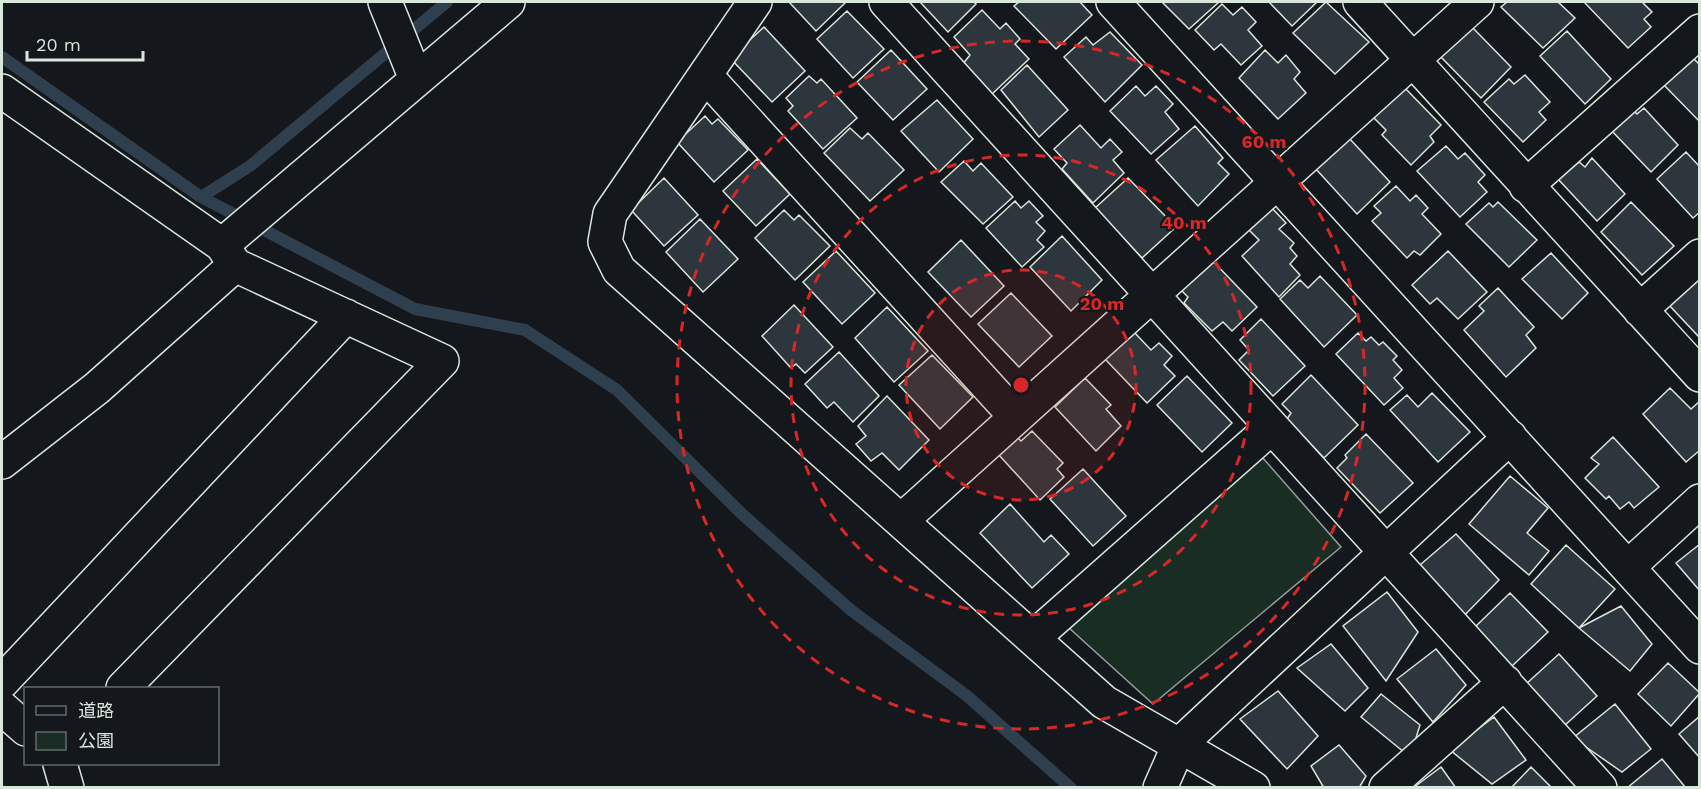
<svg xmlns="http://www.w3.org/2000/svg" width="1701" height="789" font-family="'Work Sans','Noto Sans JP',sans-serif">
<rect width="100%" height="100%" fill="#14181c"/>
<path fill="#1a2d24" stroke="#939e99" stroke-width="1.5" d="M1262,457L1341,547L1153,704L1068,627Z"/>
<g fill="none" stroke-linecap="round" stroke-linejoin="round">
<path stroke="#2f3f4d" stroke-width="12" d="M2,57L201,197L415,309L525,330L617,390L742,514L852,611L966,695L1071,788
M201,197L250,166L447,2"/>
</g>
<path fill="#2c363c" stroke="#d8e6dc" stroke-width="1.5" d="M789,2H846L816,31Z
M920,2H974L976,4L948,32Z
M1019,2H1080L1092,15L1056,49L1014,6Z
M1162,2H1219L1189,29Z
M1269,2H1317L1292,26Z
M1326,2L1369,42L1335,74L1293,33Z
M1507,2H1558L1575,18L1543,48L1501,7Z
M1587,2H1642L1652,12L1644,19L1651,27L1628,48L1585,3Z
M1222,4L1233,15L1242,7L1256,22L1248,30L1262,46L1241,65L1221,44L1214,50L1195,30Z
M982,10L1000,29L1006,23L1020,39L1015,44L1029,59L991,95L962,65L970,55L954,37Z
M847,11L884,49L853,78L817,39Z
M764,27L805,71L772,102L730,58Z
M1472,27L1511,67L1481,98L1440,56Z
M1567,31L1611,79L1585,104L1540,56Z
M1110,32L1142,65L1105,102L1064,57L1086,37L1093,45Z
M891,50L927,89L893,120L857,82Z
M1265,50L1278,63L1286,55L1300,72L1294,79L1306,93L1278,119L1239,78Z
M1691,56L1700,65V122L1662,83Z
M1027,65L1068,110L1039,137L1001,90Z
M1525,75L1550,102L1539,112L1546,120L1523,142L1484,102L1509,79L1514,84Z
M809,76L817,83L821,79L857,118L823,149L788,111L793,106L786,98Z
M1402,85L1441,125L1430,136L1434,142L1411,165L1382,135L1386,130L1371,115Z
M1136,86L1145,96L1156,86L1173,104L1165,112L1179,129L1151,154L1110,111Z
M937,100L973,139L939,172L901,131Z
M1644,108L1678,145L1651,172L1611,130L1634,111L1637,114Z
M705,116L712,124L718,119L748,150L714,182L677,142Z
M1080,125L1101,148L1110,139L1122,152L1113,160L1124,173L1093,203L1062,169L1067,163L1054,149Z
M1195,126L1223,158L1218,163L1229,174L1198,206L1156,160Z
M850,128L862,139L868,133L904,170L870,201L824,153Z
M1348,137L1390,182L1357,214L1315,168Z
M1446,146L1458,159L1465,153L1485,175L1478,182L1487,192L1460,217L1417,171Z
M1686,152L1700,167V212L1693,218L1657,179Z
M1592,158L1625,194L1597,221L1558,179L1579,162L1585,167Z
M757,159L790,194L756,226L723,191Z
M964,161L973,171L981,163L1013,197L983,224L941,182Z
M664,178L698,215L664,246L631,210Z
M1128,178L1176,227L1142,258L1095,208Z
M1396,186L1410,201L1416,195L1428,208L1422,214L1441,234L1420,255L1414,251L1407,258L1372,221L1381,213L1374,206Z
M1015,201L1021,208L1029,201L1043,216L1036,222L1045,231L1037,240L1044,247L1022,267L986,228Z
M1498,202L1537,240L1509,267L1466,224L1489,203L1493,207Z
M1631,202L1674,246L1642,275L1601,232Z
M1271,207L1286,223L1279,229L1294,243L1290,248L1297,256L1290,264L1300,275L1279,297L1242,256L1259,240L1248,229Z
M784,210L794,220L799,215L830,246L795,280L755,238Z
M700,219L738,259L703,292L666,252Z
M1062,236L1102,280L1071,311L1030,267Z
M961,240L1004,286L971,317L928,272Z
M836,251L875,293L842,324L803,282Z
M1448,251L1487,292L1458,319L1437,298L1430,304L1412,285Z
M1551,253L1588,293L1562,319L1522,279Z
M1208,256L1257,307L1232,331L1223,322L1212,331L1184,303L1188,297L1178,287Z
M1320,276L1357,315L1324,347L1280,299L1300,280L1308,288Z
M1700,278V338L1669,305Z
M1498,288L1534,327L1526,335L1536,348L1506,377L1464,330L1484,311L1479,306Z
M1011,293L1052,336L1019,367L978,324Z
M794,305L833,347L805,373L796,364L791,368L762,336Z
M887,307L928,351L894,382L855,338Z
M1261,319L1305,366L1273,396L1239,360L1249,350L1240,340Z
M1134,332L1151,350L1159,343L1172,356L1164,365L1175,376L1147,403L1105,359Z
M1358,333L1366,341L1371,337L1379,345L1383,342L1397,356L1393,360L1402,370L1394,378L1403,388L1384,405L1336,354Z
M839,352L879,396L853,422L834,402L827,408L805,384Z
M932,355L973,397L940,429L899,385Z
M1311,375L1358,425L1324,458L1287,419L1291,413L1282,404Z
M1187,376L1232,423L1202,452L1157,405Z
M1085,378L1111,405L1106,409L1121,426L1096,451L1055,407Z
M1670,388L1691,409L1700,401V450L1686,462L1643,414Z
M1432,393L1470,432L1438,462L1390,410L1407,395L1418,407Z
M887,396L929,440L899,470L882,453L871,461L856,444L866,436L858,426Z
M1032,431L1063,463L1057,469L1064,477L1040,500L998,454L1017,437L1021,441Z
M1366,434L1413,483L1380,513L1337,468L1347,458L1345,455Z
M1613,437L1659,487L1634,508L1629,502L1620,509L1609,496L1606,499L1585,478L1599,464L1591,458Z
M1083,469L1126,516L1093,546L1050,499Z
M1510,476L1548,508L1527,533L1549,551L1529,575L1469,524Z
M1010,504L1044,542L1051,535L1069,554L1032,588L980,533Z
M1456,534L1499,580L1457,623L1413,571Z
M1700,544V591L1676,563Z
M1566,545L1615,589L1579,628L1531,584Z
M1387,592L1418,632L1386,681L1343,626Z
M1510,593L1548,632L1511,667L1474,628Z
M1621,606L1652,644L1630,671L1579,628Z
M1331,644L1368,688L1345,711L1297,668Z
M1436,649L1466,685L1433,722L1397,679Z
M1559,654L1597,696L1564,726L1526,684Z
M1668,663L1700,693L1671,726L1638,694Z
M1278,691L1318,736L1287,769L1240,719Z
M1381,694L1420,725L1410,757L1361,717Z
M1615,704L1651,749L1622,772L1573,738Z
M1700,716V758L1679,734Z
M1494,717L1526,760L1492,784L1450,750Z
M1339,745L1366,776L1359,788H1324L1311,766Z
M1662,759L1686,788H1627Z
M1441,767L1456,788H1413Z
M1531,767L1552,788H1511Z"/>
<g fill="none" stroke-linecap="round" stroke-linejoin="round">
<defs>
<path id="minor" d="M385,2L416,79
M755,2L610,214L605,242L619,270L1104,702L1253,788
M886,2L1600,788
M1113,2L1700,647
M1360,2L1700,375
M705,75L1016,417
M2,91L222,245L508,2
M1526,186L1700,31
M1640,310L1700,256
M2,462L97,388L235,265
M902,520L1477,2
M1628,567L1700,501
M1033,638L1272,427
M2,682L346,316
M123,688L442,361L235,265L222,245
M2,708L26,729
M60,764L67,788
M1160,788L1179,745L1510,437
M1386,788L1505,682"/>
</defs>
<use href="#minor" stroke="#d8e6dc" stroke-width="36"/>
<use href="#minor" stroke="#14181c" stroke-width="33"/>
</g>
<circle cx="1021" cy="385" r="115" fill="#d62828" fill-opacity=".12"/>
<g fill="none" stroke="#d62828" stroke-width="3" stroke-dasharray="10 8">
<circle cx="1021" cy="385" r="115"/>
<circle cx="1021" cy="385" r="230"/>
<circle cx="1021" cy="385" r="344"/>
</g>
<circle cx="1021" cy="385" r="9" fill="#d62828" stroke="#14181c" stroke-width="3"/>
<g font-size="18" text-anchor="middle" font-weight="bold" fill="#d62828" stroke="#14181c" stroke-width="4.5" stroke-linejoin="round" paint-order="stroke">
<text x="1264" y="148">60 m</text>
<text x="1184" y="229">40 m</text>
<text x="1102" y="310">20 m</text>
</g>
<rect width="1701" height="789" fill="none" stroke="#d8e6dc" stroke-width="6"/>
<rect x="24" y="687" width="195" height="78" fill="#14181c" stroke="#626a69" stroke-width="1.5"/>
<rect x="36" y="706" width="30" height="9" fill="#14181c" stroke="#626a69" stroke-width="1.5"/>
<text x="78" y="717" font-size="18" fill="#d8e6dc">道路</text>
<rect x="36" y="732" width="30" height="18" fill="#1a2d24" stroke="#626a69" stroke-width="1.5"/>
<text x="78" y="747" font-size="18" fill="#d8e6dc">公園</text>
<path d="M27 51v9h116v-9" fill="none" stroke="#d8e6dc" stroke-width="3"/>
<text x="36" y="51" font-size="18" fill="#d8e6dc" stroke="#14181c" stroke-width="4.5" paint-order="stroke">20 m</text>
</svg>
